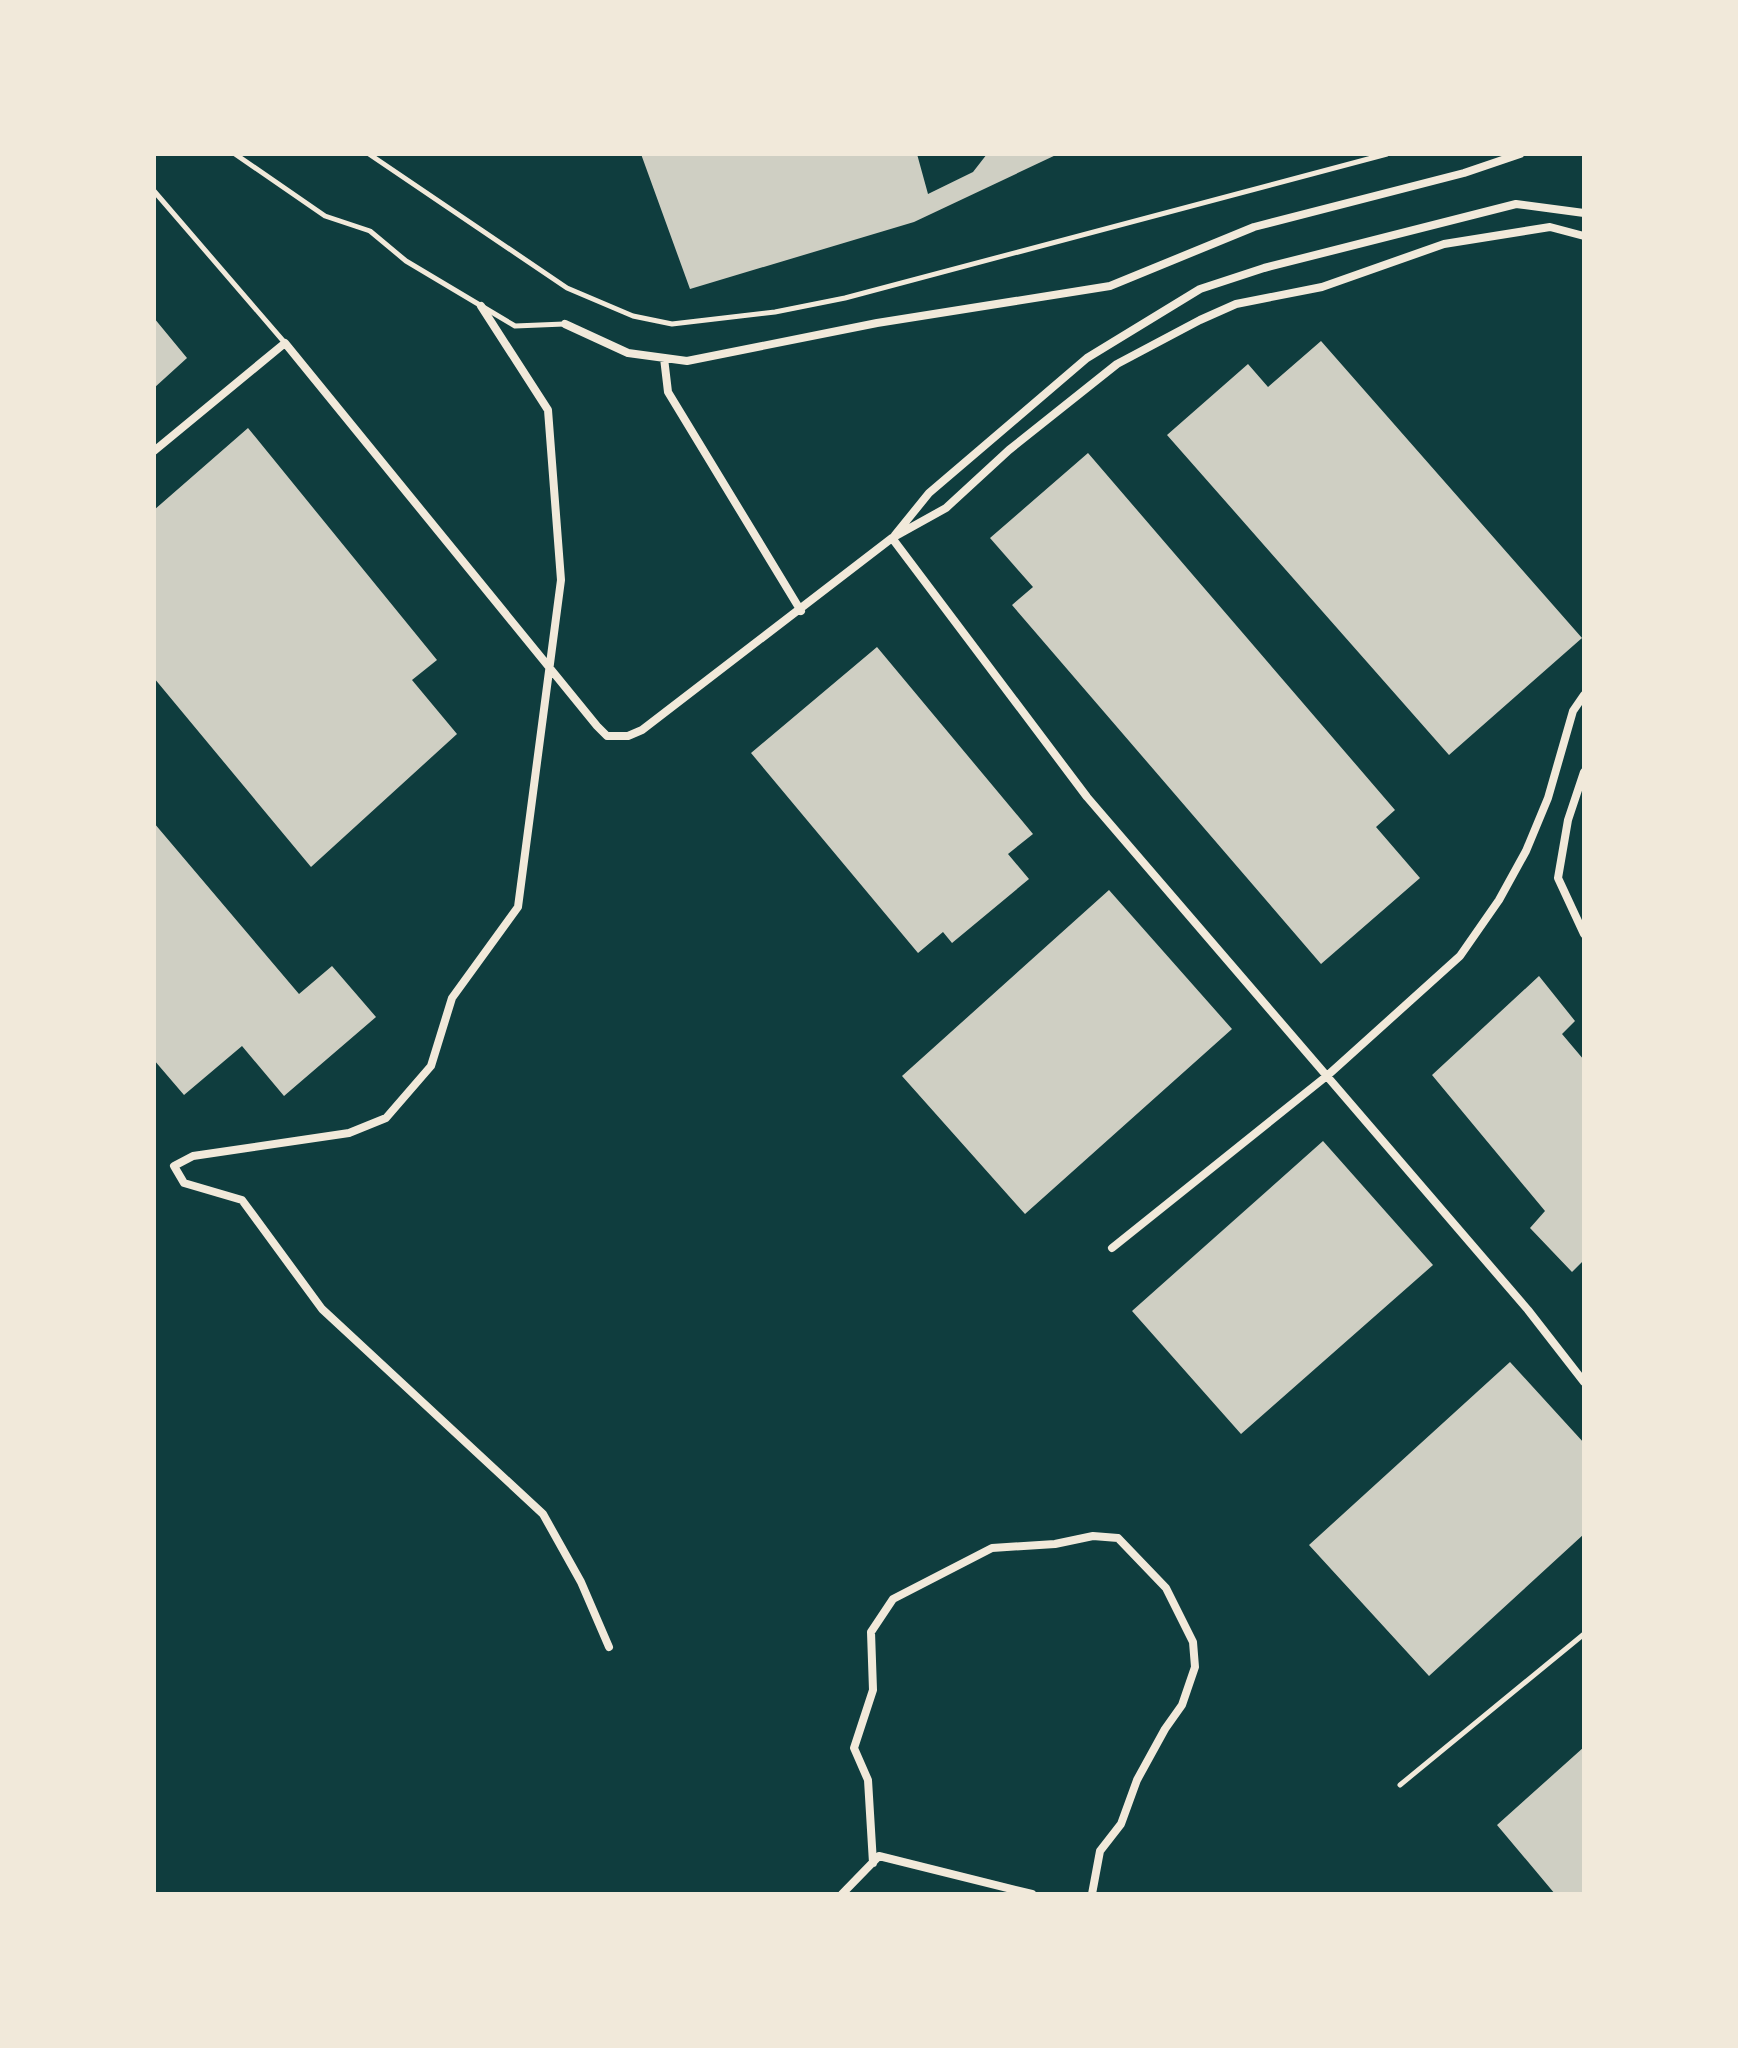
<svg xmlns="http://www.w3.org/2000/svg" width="1738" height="2048" font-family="'Roboto Condensed',sans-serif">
<rect width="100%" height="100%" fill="#0f3d3e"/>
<path fill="#cfcfc3" d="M641,154H917L928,194L973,172L987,154H1058L914,222L690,289Z
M154,318L187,358L154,388Z
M1321,341L1582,638L1449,755L1167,435L1248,364L1268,387Z
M248,428L437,660L412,680L457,734L311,867L154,678V510Z
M1088,453L1395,810L1376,827L1420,878L1321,964L1012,605L1033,587L990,538Z
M877,647L1033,834L1008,854L1029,879L952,943L943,932L918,953L751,753Z
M154,823L299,994L332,966L376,1017L284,1096L242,1046L184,1095L154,1060Z
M1109,890L1232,1029L1025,1214L902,1076Z
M1539,976L1575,1021L1562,1034L1584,1060V1260L1572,1272L1530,1228L1545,1211L1432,1075Z
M1323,1141L1433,1265L1241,1434L1132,1311Z
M1510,1362L1584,1443V1534L1429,1676L1309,1545Z
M1584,1747V1894H1555L1497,1825Z"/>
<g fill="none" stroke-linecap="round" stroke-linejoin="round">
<path stroke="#f1e9da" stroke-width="5" d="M235,154L325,216L370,231L406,261L515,326L564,324
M369,154L567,288L633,316L672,324L775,312L845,298L1387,154
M154,191L285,343
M1400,1785L1584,1634"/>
<path stroke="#f1e9da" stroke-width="8" d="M481,306L548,410L561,580L518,907L452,998L431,1066L386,1118L349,1133L193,1156L174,1166L184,1183L242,1200L322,1309L543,1514L581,1582L609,1647
M565,324L628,353L687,361L877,323L1110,286L1254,227L1464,173L1520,154
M664,358L668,392L801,611
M154,451L285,343L597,726L607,736H628L642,730L892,538L946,508L1009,450L1117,364L1200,320L1236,304L1322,287L1444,244L1550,227L1584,236
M895,535L929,493L1087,358L1200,289L1264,268L1516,204L1584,213
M892,538L1087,797L1528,1310L1584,1382
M1584,772L1568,820L1558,878L1584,934
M1112,1248L1328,1075L1460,956L1499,900L1526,851L1548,798L1573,711L1584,695
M873,1863L868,1780L854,1748L873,1690L871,1632L893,1599L992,1548L1055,1544L1093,1536L1118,1538L1166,1588L1193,1642L1195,1667L1182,1705L1165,1729L1137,1780L1121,1824L1100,1851L1092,1894
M842,1894L879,1856L1032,1894"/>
</g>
<rect width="1738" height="2048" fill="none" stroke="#f1e9da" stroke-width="312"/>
</svg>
